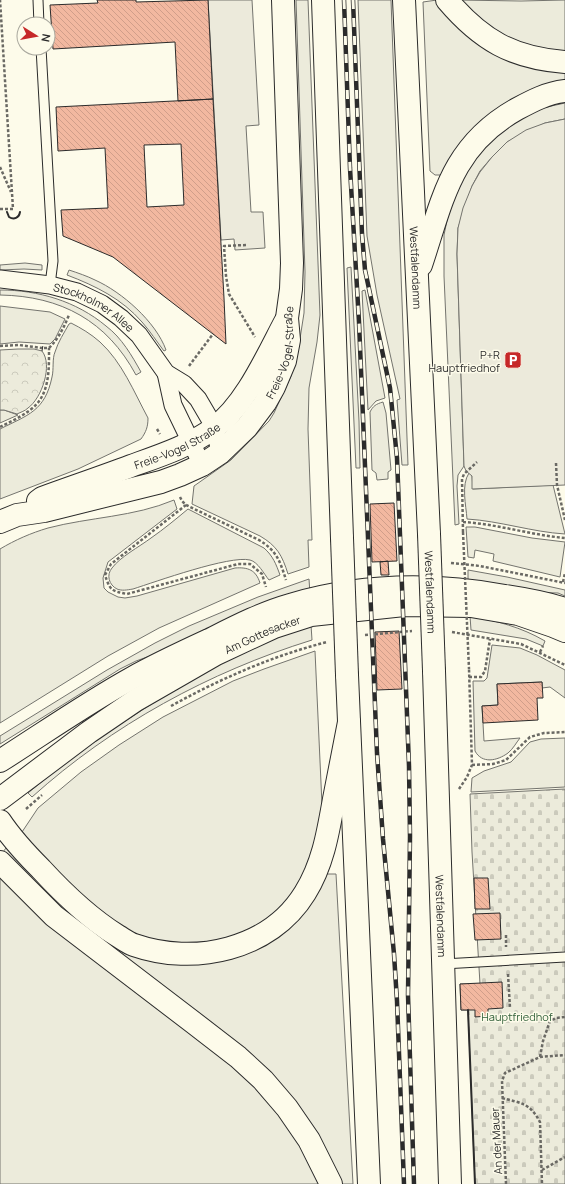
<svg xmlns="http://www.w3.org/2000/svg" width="565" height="1184" font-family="Manrope,sans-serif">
<defs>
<pattern id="forest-crowns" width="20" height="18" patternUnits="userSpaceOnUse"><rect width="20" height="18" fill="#ecebdb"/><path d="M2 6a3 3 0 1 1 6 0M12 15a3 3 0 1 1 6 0" fill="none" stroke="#cbcabc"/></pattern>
<pattern id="cemetery-stones" width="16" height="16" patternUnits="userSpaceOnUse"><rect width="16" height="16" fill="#ecebdb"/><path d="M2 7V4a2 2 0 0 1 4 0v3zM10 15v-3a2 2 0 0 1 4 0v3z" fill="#cbcabc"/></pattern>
<pattern id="building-back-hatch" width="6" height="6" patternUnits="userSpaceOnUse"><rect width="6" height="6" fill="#f2b8a0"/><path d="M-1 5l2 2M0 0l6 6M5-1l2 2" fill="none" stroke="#d09e8a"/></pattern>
</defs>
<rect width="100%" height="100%" fill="#fdfbea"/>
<path fill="#ecebdb" stroke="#74746e" d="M296,0H308L320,315L317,342L309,388L308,429L312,540H308L309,567L288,574C282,555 277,546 260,536L192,504L194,486L231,460L269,421L274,413L291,376L299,345L304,313L305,272Z
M358,0H391L408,465H402L397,400L400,399L377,295L367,236Z
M437,0L565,69V82L440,175H435L430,171L423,2Z
M457,0L521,1L565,0V55L542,53L498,36Z
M565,103V119L545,123L507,142L492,157L480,171L472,186L458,228L457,254L464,466L458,475L457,486L459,524L455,525L444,276V235L451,201L462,174L496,132L533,110Z
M25,263L42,265V270L24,269L0,270V265Z
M351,267L359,421L360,468H356L347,268Z
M69,270C78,273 87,276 95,280C122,292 156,322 166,350L164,351C157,342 150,331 142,322C122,299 96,286 67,275Z
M0,290C38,290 76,301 106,326C122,338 132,356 141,372L136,375C107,321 61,296 0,295Z
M365,290L385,398L376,401L368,410L362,291Z
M0,306L50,312L65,319L55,339L50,344L19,342L0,344Z
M71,323C81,328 91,334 100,342C122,362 134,392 148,418C148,427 146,432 141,439L78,469L0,499V429C28,415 45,411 52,377C54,369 52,359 55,352C58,342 64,333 69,324Z
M383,402L386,413L391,470L388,472V479L377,480L376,473L372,470L370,412C373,406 376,404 383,402Z
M0,410H4L18,415L0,423Z
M469,473L472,475L473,489L553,485L565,534C532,532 500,521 467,519C466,505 461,485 469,473Z
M174,500L177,509L108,562L103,578L104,588L108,592L118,597L125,598L137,596L235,568C248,567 256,570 260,583L159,628L108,656L0,723V549C15,540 31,533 48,528C90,517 134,517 174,500Z
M188,509L264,548C273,556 276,564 280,575L269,580C264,574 258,562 250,560C230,555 155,582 133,589C127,590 122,591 117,589C109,585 106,575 112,568C120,557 139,547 151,538C164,529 176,519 188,509Z
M466,527H475L532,538L565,542L560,577L493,561L494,554L475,550L474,558L468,557Z
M468,570L507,577L565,590V596L558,593L517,592L468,584Z
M309,579L310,594L192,641L136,661L120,669L0,744V736L107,670L155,643L189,626L258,597Z
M470,616C497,621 521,627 545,641L543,646L526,639L471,630Z
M311,625L312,640C209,672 112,725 32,797L28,793C79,750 133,714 190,681C216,666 241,651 268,640C282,635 297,630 311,625Z
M492,645L520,648L537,655L565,670V698L550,687L542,688V682L497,684L498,705L482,706L484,741L520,738C516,743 513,749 508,753C497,761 482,764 475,751L473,681H484L487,678Z
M315,651L322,805L318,841L306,875L284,905L261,925L237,938L186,948L139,937L110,921L70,886L20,835L38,808L81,772L119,745L163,717L233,681L264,669Z
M565,738V787L471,792L472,778L484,771L511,762L530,742L541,739Z
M6,848L73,914L215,959L324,874H336L353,1184H341L313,1133L84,932L3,852Z
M0,874L228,1058L281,1112L323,1184H0Z"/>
<path fill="url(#forest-crowns)" stroke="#74746e" d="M18,349H34L42,351C53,365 42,398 28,408C25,411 21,412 17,414L4,410H0V350Z"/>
<path fill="url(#cemetery-stones)" stroke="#74746e" d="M565,789V1184H475L468,1010H461L460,984H480L472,852L470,794Z"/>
<path fill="#eceadb" stroke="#74746e" d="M208,0H252L259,125L246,126L251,212H263L265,248L235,250L234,239L221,240Z
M565,119V485L472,489V476L466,471L464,466L457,254L458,228L463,208L472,186L480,172L492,157L507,142L526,130L545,123Z"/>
<path fill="url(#building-back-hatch)" stroke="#2b2b2b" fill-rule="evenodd" d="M97,0H136V2L208,0L213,99L178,101L175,42L53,49L50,5L98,3Z
M213,99L224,298L226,344L113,257L63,236L61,210L108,208L105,148L58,151L56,107ZM181,144L184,205L147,207L144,145Z
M394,503L397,561L372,562L370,504Z
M388,561L389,575H381L380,562Z
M399,631L402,689L377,690L375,632Z
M542,682L543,698H537L538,720L483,723L482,706L498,705L497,684Z
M474,878H488L490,909H475Z
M500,913L501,939L475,940L473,914Z
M502,982L503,1008L488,1009V1016L475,1017V1010H461L460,984Z"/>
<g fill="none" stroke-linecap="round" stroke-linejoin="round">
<defs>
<path id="lane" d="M38,0L39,24
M41,48L53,261L50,285
M443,964L565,957"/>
<g id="street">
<path id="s1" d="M0,279L50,285L77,292L102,304L121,318L139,335L166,373L184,384L198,399L215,428L220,453"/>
<path d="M166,373L173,405L202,465"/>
</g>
<g id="secondary">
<path id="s2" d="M38,501L42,498C72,487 102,477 131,466C159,456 190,446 214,428C245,406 267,356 285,322"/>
<path id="s3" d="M0,522L17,515L44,511L161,482L180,475L202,465L220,453L247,427L265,403L274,387L285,361L289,340L287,318L291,289L292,263L283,0"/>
<path d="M0,761C44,733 87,703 132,678C157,664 183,652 209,640C235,627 262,613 290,605C360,584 434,583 505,596C525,599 546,603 565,609"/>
<path id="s4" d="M0,799L89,732L136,700L216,654L274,627L311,615L404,605L471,606L518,614L553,626L565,631"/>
</g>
<g id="highway">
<path d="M323,0L342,538"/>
<path id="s5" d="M404,0L429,534"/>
<path d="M447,0C481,40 512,58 565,62"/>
<path d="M421,265C443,199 451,146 517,109C532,101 547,93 565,91"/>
<path id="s6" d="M434,671L450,1184"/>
<path d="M347,675L369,1184"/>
<path d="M0,821C12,839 26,854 41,869C64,894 89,918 118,936C123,939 128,943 134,945C194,966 270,950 305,893C323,864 328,833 334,799C339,773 344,748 349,722"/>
<path d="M0,862L54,916L194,1023L238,1057L263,1080L287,1108L309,1140L331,1184"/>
</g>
</defs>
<use href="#lane" stroke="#2b2b2b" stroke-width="11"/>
<use href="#street" stroke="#2b2b2b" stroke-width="19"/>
<use href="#secondary" stroke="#2b2b2b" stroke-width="24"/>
<use href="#highway" stroke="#2b2b2b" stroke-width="24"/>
<path stroke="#6a6964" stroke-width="2.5" stroke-dasharray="3 2" stroke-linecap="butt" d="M0,167L11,192
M0,209H13L0,0
M246,245L224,246L226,276L229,294L255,337
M0,346L19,345L42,348
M44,348H49C59,338 64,327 69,315
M189,366L213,334
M0,427C10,422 21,417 30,410C50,396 49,370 49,348
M157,429L160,434
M556,463L557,485L565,520
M180,497L182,501L186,505L259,540C277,551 280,561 286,580
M186,505L111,564L105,575C110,590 111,591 127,594L238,564H250L262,574L266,587
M463,522C497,524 531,535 565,538
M463,532L462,479L464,474L477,462
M451,563L480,566L565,583
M563,582L565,573
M452,632L521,644L565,665
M365,635L412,631
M540,652L543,646
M469,677H481L485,671L490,639
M171,706C220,679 272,656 327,642
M472,765L493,764L506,760L530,737L544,733L565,732
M459,789L467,777L472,765L469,669
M26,809L42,795
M506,935V947
M508,974L510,1008
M540,1057L543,1041L550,1021L556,1018L565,1017
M502,1098C521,1103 530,1103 540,1122L542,1184
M542,1170L565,1157
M506,1184L502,1081L505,1073L540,1057L565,1055"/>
<use href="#lane" stroke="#fdfbea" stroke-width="9"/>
<use href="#street" stroke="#fdfbea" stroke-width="17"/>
<use href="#secondary" stroke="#fdfbea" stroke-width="22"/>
<use href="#highway" stroke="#fdfbea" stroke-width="22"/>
<defs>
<path id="rail" d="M344,0L350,168L359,322L377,753L383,839L394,954L397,1001L404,1184
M353,0L362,234L365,270L390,388L397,458L409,766L410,836L408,995L414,1184"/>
</defs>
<use href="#rail" stroke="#2b2b2b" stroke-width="4.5"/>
<use href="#rail" stroke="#fdfbea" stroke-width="3" stroke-dasharray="9" stroke-linecap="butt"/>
<defs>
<g id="highway-bridge">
<path id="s7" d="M429,534L434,671"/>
<path d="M342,538L347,675"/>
</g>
</defs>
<use href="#highway-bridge" stroke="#2b2b2b" stroke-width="24" stroke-linecap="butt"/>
<path stroke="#6a6964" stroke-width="2.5" stroke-dasharray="3 2" stroke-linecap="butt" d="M463,532L469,669"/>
<use href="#highway-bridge" stroke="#fdfbea" stroke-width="22"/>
<path stroke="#2b2b2b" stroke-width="1" stroke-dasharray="5 2" stroke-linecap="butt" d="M42,351L43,345"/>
<path stroke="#2b2b2b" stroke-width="2" d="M7,212L9,217C14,220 19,218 20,212
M468,1010L475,1184"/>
</g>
<defs>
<symbol id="parking-square" viewBox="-11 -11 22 22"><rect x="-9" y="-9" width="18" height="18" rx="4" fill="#c62828" stroke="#fdfbea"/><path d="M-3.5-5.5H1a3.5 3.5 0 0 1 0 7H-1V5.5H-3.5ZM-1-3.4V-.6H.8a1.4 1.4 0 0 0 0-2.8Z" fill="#fff"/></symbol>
</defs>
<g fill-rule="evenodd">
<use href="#parking-square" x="503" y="350" width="20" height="20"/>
</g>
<g text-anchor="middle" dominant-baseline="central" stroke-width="3" stroke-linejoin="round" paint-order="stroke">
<g font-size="11" fill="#2b2b2b" stroke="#fdfbea">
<text stroke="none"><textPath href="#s5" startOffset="268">Westfalendamm</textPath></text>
<text stroke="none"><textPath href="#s1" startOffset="100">Stockholmer Allee</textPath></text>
<text stroke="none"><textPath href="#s3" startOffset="354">Freie-Vogel-Straße</textPath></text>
<text stroke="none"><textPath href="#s2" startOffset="150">Freie-Vogel Straße</textPath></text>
<text stroke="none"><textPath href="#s7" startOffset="58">Westfalendamm</textPath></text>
<text stroke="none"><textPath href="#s4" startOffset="311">Am Gottesacker</textPath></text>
<text stroke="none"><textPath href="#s6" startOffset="245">Westfalendamm</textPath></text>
<text transform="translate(496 1141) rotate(-93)">An der Mauer</text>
</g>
<g font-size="11" fill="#2b2b2b" stroke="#fdfbea" text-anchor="end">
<text x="500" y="354">P+R<tspan x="500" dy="13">Hauptfriedhof</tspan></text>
</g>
<g font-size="11" fill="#34623c" stroke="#fdfbea">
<text x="517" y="1016">Hauptfriedhof</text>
</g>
</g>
<g transform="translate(36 36) rotate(101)"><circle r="19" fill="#fdfbea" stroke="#a9a89e"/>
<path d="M0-3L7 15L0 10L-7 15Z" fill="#c62828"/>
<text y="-6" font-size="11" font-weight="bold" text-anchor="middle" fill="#2b2b2b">N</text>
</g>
</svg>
